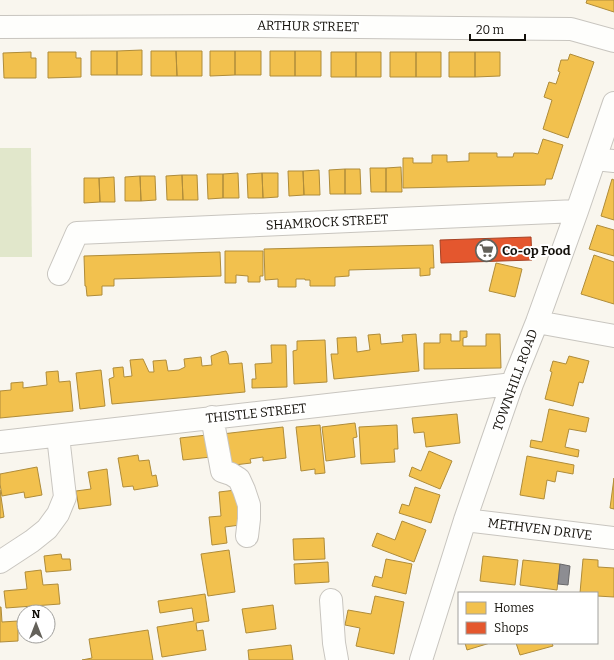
<svg xmlns="http://www.w3.org/2000/svg" width="614" height="660" font-family="Bitter,serif">
<rect width="100%" height="100%" fill="#f9f6ee"/>
<path fill="#e1e7cb" d="M0,148H31L32,257H0Z"/>
<path fill="#f2c14e" stroke="#af8c3a" d="M587,0H614V12L586,3Z
M142,50V75H117V51Z
M91,51H117V75H91Z
M151,51H176L177,76H151Z
M176,51H202V76H177Z
M210,51H235V75L210,76Z
M235,51H261V75H235Z
M270,51H295V76H270Z
M295,51H321V76H295Z
M31,52V58H36V78H4L3,53Z
M48,52H76V58H81V77L48,78Z
M331,52H356V77H331Z
M356,52H381V77H356Z
M390,52H416V77H390Z
M416,52H441V77H416Z
M449,52H475V77H449Z
M475,52H500V76L475,77Z
M570,54L594,62L568,138L543,129L552,100L544,97L549,82L556,84L560,72L558,71L561,60H568Z
M543,139L563,145L552,179H546L545,185L403,188V158H413V163H432V155H447V162L469,161V153H497V157H513L514,153H533L538,154Z
M401,167L402,192H386V168Z
M370,168H386V192H371Z
M345,169H360L361,194H345Z
M345,169V194H330L329,170Z
M319,170L320,195H304L303,171Z
M288,171H303L304,195L289,196Z
M238,173L239,198H223V174Z
M262,173H278V197L263,198Z
M262,173L263,198H248L247,174Z
M207,174H223V198L208,199Z
M182,175H197L198,200H183Z
M182,175L183,200H167L166,176Z
M140,176H155L156,200L141,201Z
M140,176L141,201H125V177Z
M114,177L115,202H100L99,178Z
M84,178H99L100,202L84,203Z
M612,179L614,180V220L601,216Z
M597,225L614,230V256L589,249Z
M433,245L434,268H430V275L420,276V268L349,270V276L335,277V286H310V280H305V279H296V287H278V279L265,280L264,249Z
M225,251H263V276H260V282H248V276L236,275V283H225Z
M220,252L221,276L114,279V286H102V295L87,296L86,286H85L84,256Z
M594,255L614,262V304L581,294Z
M496,263L522,269L515,297L489,291Z
M460,331H467V337L463,338V346H486V334H500L501,368L424,369V343H440V334H451V341H460Z
M380,334L381,344L403,342L402,335L416,334L419,371L334,379L331,354H338L337,338L356,337L357,352L370,350L368,335Z
M325,340L327,382L294,384L293,351L297,350V341Z
M271,345H286L287,387L252,388V379H256L255,364L272,363Z
M226,351L228,355L229,364L242,363L245,392L112,404L109,379L114,377L113,368L123,367L124,377L132,376L130,360L143,359L149,372H154L153,361L166,360L168,371L179,370L185,367L184,359L201,357L202,366L212,365L211,356L221,352Z
M569,356L589,361L583,383L579,382L573,406L545,399L552,372L550,371L553,361L566,364Z
M101,370L105,406L80,409L76,373Z
M58,371L59,382L70,381L73,411L0,418V391L11,390V383L23,382V388L47,385L46,372Z
M549,409L589,418L586,432L569,429L565,447L579,450L578,457L530,447L531,440L542,442Z
M457,414L460,443L426,447L424,432L414,433L412,418Z
M355,423L357,437L353,438L355,457L326,461L322,427Z
M320,425L325,473L315,474V469L301,471L296,427Z
M397,425L398,449H394L395,462L361,464L359,427Z
M283,427L286,458L263,461V457L250,459L251,463L226,466L222,434Z
M207,435L211,457L183,460L180,438Z
M429,451L452,461L440,489L409,476L412,467L421,471Z
M138,455L139,461L149,460L152,476L156,475L158,486L134,490L133,486L123,487L118,458Z
M527,456L574,465L573,474L557,471L555,482L547,480L544,499L520,495Z
M37,467L42,495L25,498L24,492L2,496L0,484V474Z
M107,469L111,505L79,509L76,491L91,489L88,472Z
M614,478V509L610,508Z
M415,487L440,495L431,523L399,513L402,504L409,506Z
M0,490L4,517L0,518Z
M236,490L240,525L225,527L227,543L212,545L209,517L221,516L219,492Z
M402,521L426,530L414,562L372,546L377,533L395,540Z
M324,538L325,559L294,560L293,539Z
M229,550L235,592L208,596L201,554Z
M61,554L62,559H70L71,570L46,572L44,556Z
M483,556L518,560L515,585L480,581Z
M386,559L412,564L406,594L372,586L375,576L382,578Z
M583,559L598,560V567L614,568V597L597,596V593H580Z
M523,560L560,564L557,590L520,585Z
M328,562L329,582L295,584L294,564Z
M41,570L43,585L58,584L60,604L6,608L4,591L27,589L25,572Z
M205,594L209,621L196,623L197,631L203,630L206,650L162,657L157,627L194,621L192,608L160,613L158,601Z
M375,596L404,602L394,654L356,646L360,628L345,625L348,610L371,614Z
M273,605L276,629L246,633L242,609Z
M0,607H1L2,622L18,621V641L0,642Z
M148,630L153,660H82L92,658L89,639Z
M465,643H490L467,650Z
M516,643H552L553,646L520,655Z
M291,645L293,660H249L248,650Z"/>
<path fill="#e4572e" stroke="#a64224" d="M531,237L532,260L441,263L440,240Z"/>
<path fill="#8d8d92" stroke="#69686a" d="M560,564L570,566L568,585L558,584Z"/>
<g fill="none" stroke-linecap="round" stroke-linejoin="round">
<defs>
<path id="minor" d="M0,27L257,26L571,29L614,41
M595,159L614,161
M59,274L77,233L577,211
M537,322L614,336
M212,417L222,471L231,474L239,479L244,490L249,505V519L247,536
M0,442L512,384
M465,520L614,538
M0,562L32,541L47,529L58,514L65,497L58,436
M331,600L334,643L337,660
M421,660L465,520L512,384L537,322L577,211L614,103"/>
</defs>
<use href="#minor" stroke="#c8c5bf" stroke-width="24"/>
<use href="#minor" stroke="#fefefc" stroke-width="22"/>
</g>
<defs>
<symbol id="supermarket-ring" viewBox="-11 -11 22 22"><circle r="9.5" fill="#fff" stroke="#64615a" stroke-width="1.5"/><path d="M-6-5.5h2.5l.6 2H6L4.5 2H-2.5L-4.4-4H-6ZM-1.5 3.2a1.3 1.3 0 1 0 .1 0ZM3 3.2a1.3 1.3 0 1 0 .1 0Z" fill="#64615a"/></symbol>
</defs>
<g fill-rule="evenodd">
<use href="#supermarket-ring" x="474" y="238" width="25" height="25"/>
</g>
<g text-anchor="middle" dominant-baseline="central" stroke-width="4" stroke-linejoin="round" paint-order="stroke">
<g font-size="13" fill="#14110b" stroke="#fff">
<text transform="translate(308 26) rotate(1)">ARTHUR STREET</text>
<text transform="translate(327 222) rotate(-3)">SHAMROCK STREET</text>
<text transform="translate(515 380) rotate(-70)">TOWNHILL ROAD</text>
<text transform="translate(256 413) rotate(-6)">THISTLE STREET</text>
<text transform="translate(540 529) rotate(7)">METHVEN DRIVE</text>
</g>
<g font-size="13" font-weight="bold" fill="#14110b" stroke="#fff" text-anchor="start">
<text x="502" y="250">Co-op Food</text>
</g>
</g>
<rect x="458" y="592" width="140" height="52" fill="#ffffff" stroke="#a1a09d"/>
<rect x="466" y="602" width="20" height="12" fill="#f2c14e" stroke="#a1a09d"/>
<text x="494" y="612" font-size="12" fill="#14110b">Homes</text>
<rect x="466" y="622" width="20" height="12" fill="#e4572e" stroke="#a1a09d"/>
<text x="494" y="632" font-size="12" fill="#14110b">Shops</text>
<g transform="translate(36 624)"><circle r="19" fill="#ffffff" stroke="#a1a09d"/>
<path d="M0-3L7 15L0 10L-7 15Z" fill="#64615a"/>
<text y="-6" font-size="11" font-weight="bold" text-anchor="middle" fill="#14110b">N</text>
</g>
<path d="M470 34v6h55v-6" fill="none" stroke="#14110b" stroke-width="2"/>
<text x="476" y="34" font-size="12" fill="#14110b" stroke="#ffffff" stroke-width="3" paint-order="stroke">20 m</text>
</svg>
